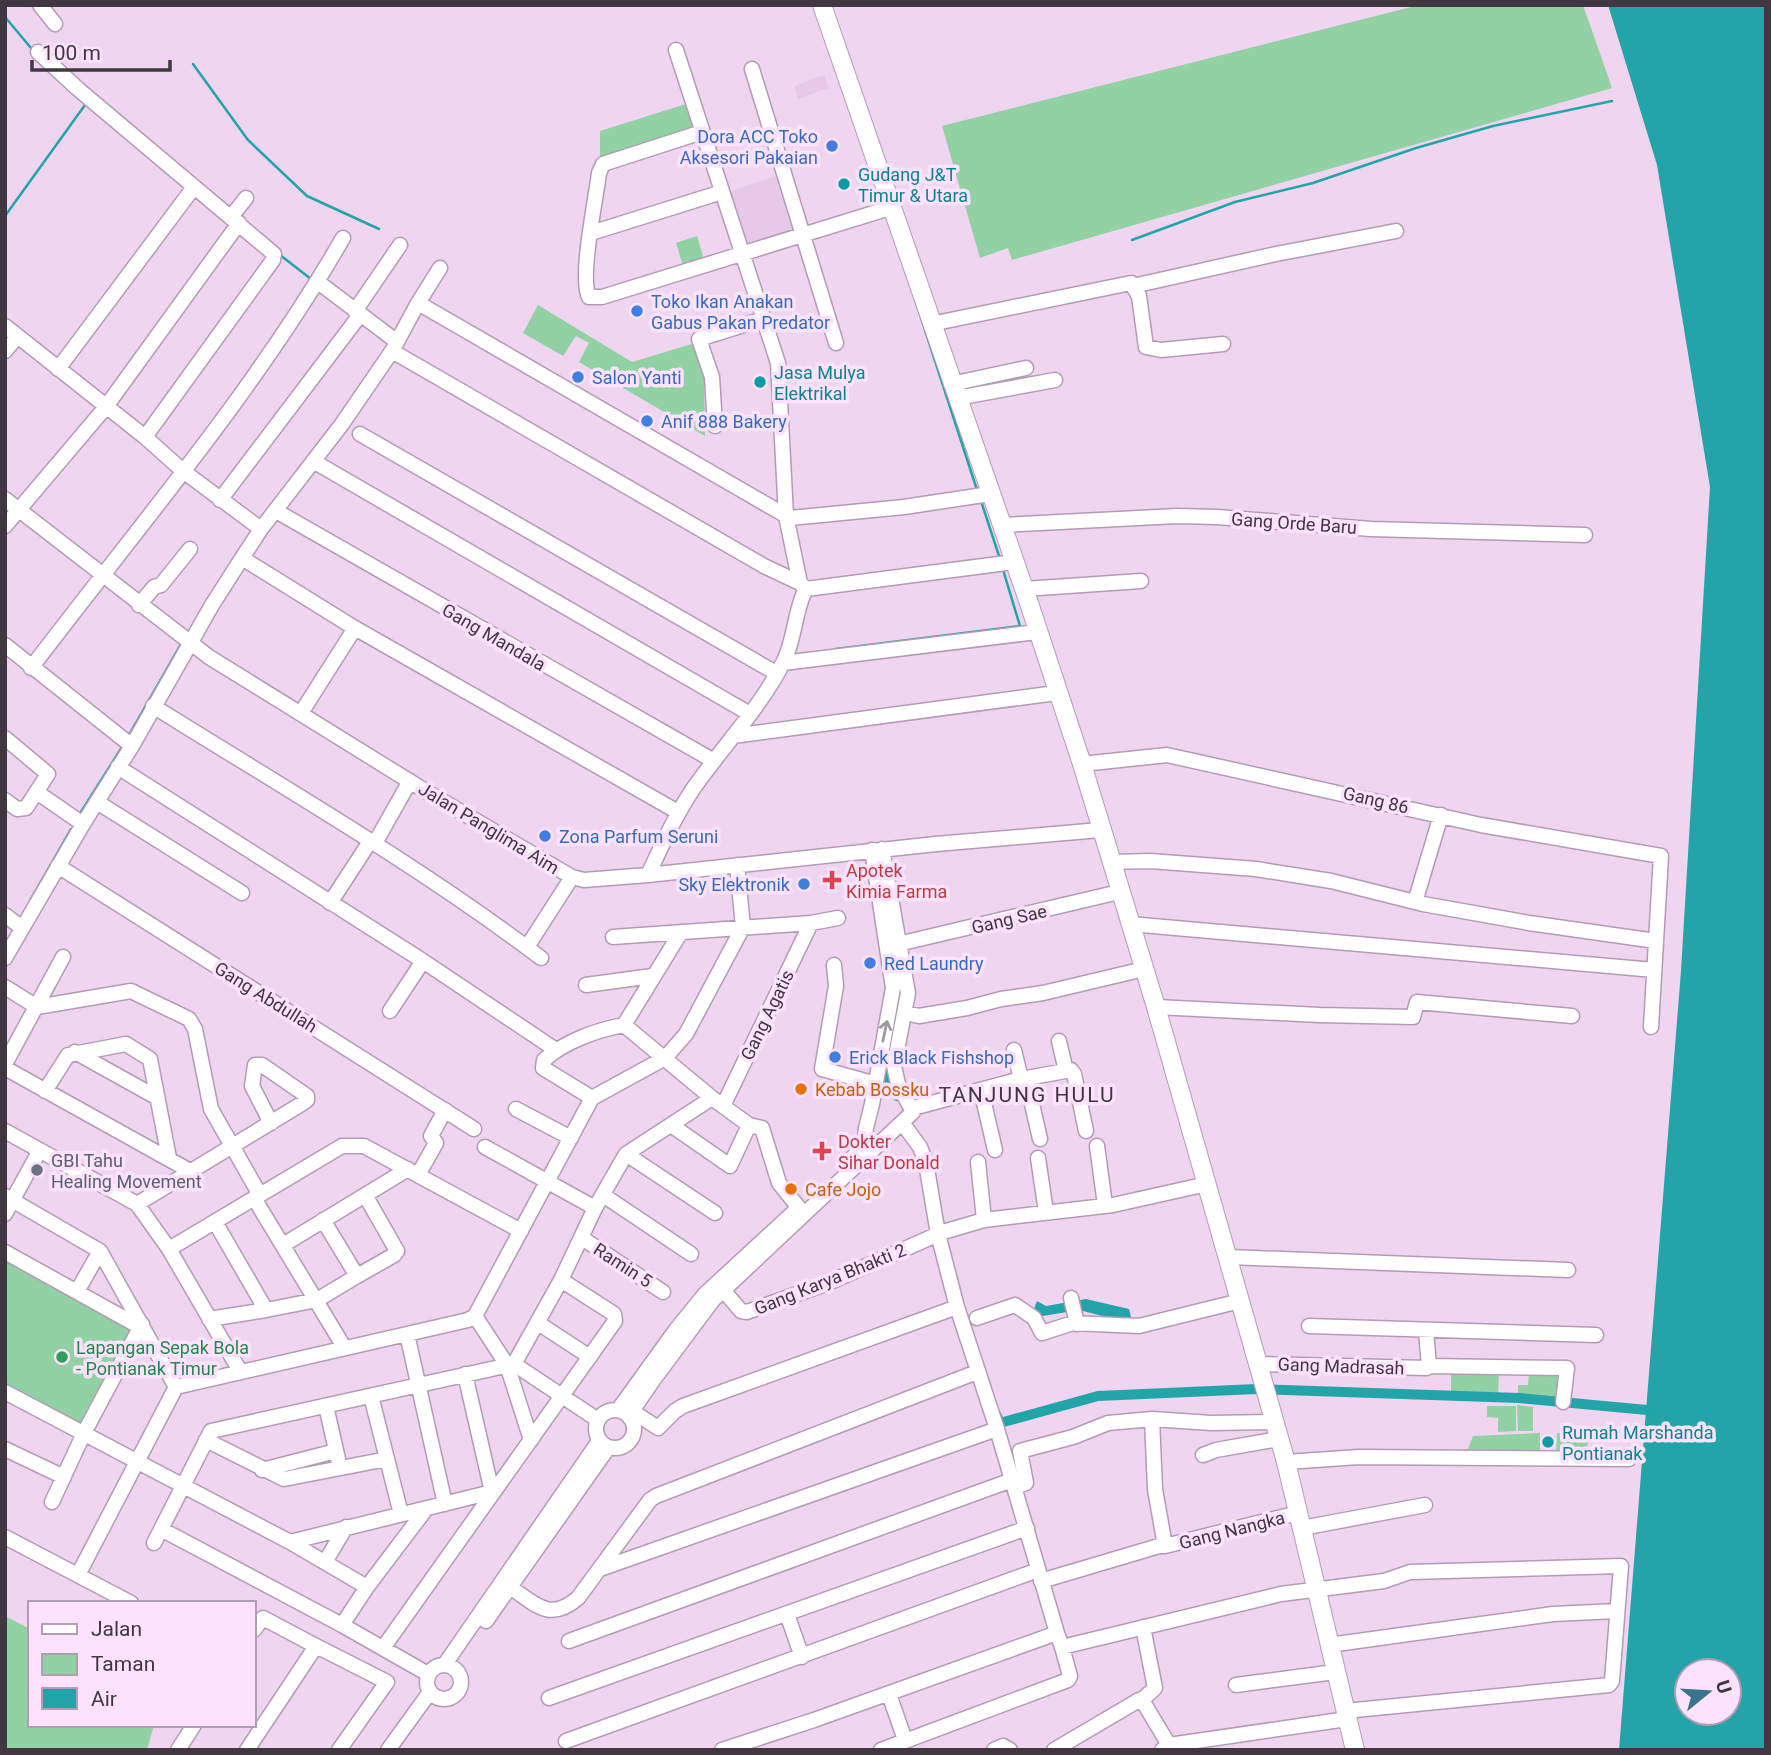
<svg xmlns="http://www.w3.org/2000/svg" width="1771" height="1755" font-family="Roboto,sans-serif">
<rect width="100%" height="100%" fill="#efd5f0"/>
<path fill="#e7c8e8" d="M824,75L829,88L798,99L794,86Z
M778,175L796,230L743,247L726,193Z"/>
<path fill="#91d1a4" d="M1419,5H1583L1612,88L1012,260L1008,248L980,258L942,126Z
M686,104L694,128L600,158V131Z
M697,236L705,263L684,269L676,243Z
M538,305L632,362L695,343L704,369L705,436L579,362L589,343L576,336L563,356L523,333Z
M5,1256L135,1327L82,1429L5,1388Z
M1451,1372H1499L1498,1395L1451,1393Z
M1529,1373H1559L1556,1398L1518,1394V1385H1528Z
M1517,1405L1533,1407V1431H1518Z
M1487,1406H1516V1431L1498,1432V1418L1487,1417Z
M1540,1433V1455H1460L1461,1450L1468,1449L1473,1436Z
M1557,1433L1588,1435L1587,1455H1556Z
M5,1616L30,1629V1725H154L147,1750H5Z"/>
<path fill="#23a4a8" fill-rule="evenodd" d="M1608,5H1766V1750H1619L1681,971L1710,487L1657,165ZM1687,1671H1729V1713H1687Z
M1086,1299L1129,1309L1131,1317L1118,1320L1079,1310L1043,1316L1034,1309L1037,1301L1046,1306Z"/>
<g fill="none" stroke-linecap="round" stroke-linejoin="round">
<path stroke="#23a4a8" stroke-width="2.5" d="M5,17L31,48
M193,64L248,140L307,196L379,229
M5,216L85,105
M1132,240L1235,202L1313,183L1416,148L1493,126L1612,101
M280,255L311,279
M913,293L977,490
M982,504L1000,559
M836,649L1020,626L1004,573
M129,735L181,644
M81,812L122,747
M31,899L71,829"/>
<path stroke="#23a4a8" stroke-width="10" d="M892,1034L885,1071L897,1096
M997,1416L1000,1423L1098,1396L1257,1389L1519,1398L1647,1410"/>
<defs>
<path id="minor" d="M40,5L55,24
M676,50L778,363L786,516L800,583L806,589
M38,52L78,89L274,254L273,260L145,437
M752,69L836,343
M702,132L603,164L599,173C596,199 579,278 589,297H602L893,207
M231,217L246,198
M591,233L722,192
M318,282L396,341
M1133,286L1276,254L1396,231
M418,303L440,268
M355,311L400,245
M931,324L1131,283L1139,296L1146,347L1161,350L1223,344
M5,326L145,437L183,471L261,529L342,424L392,351L418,303L790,518L904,507L990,494
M5,351L17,337
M392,351L764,566L800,583
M58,369L194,187
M951,384L1026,368
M957,398L1055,380
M715,426L712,377L699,339L763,319
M360,434L776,673
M313,461L750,714
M5,499L209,657L427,792L572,877L584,880L648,875L936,844L1100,830
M220,500L360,315
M276,511L714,761
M1002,525L1177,516L1217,517L1371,529L1585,535
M5,526L105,408L239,223
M242,558L261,529
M806,589L1014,562
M1024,589L1141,581
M139,605L154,587L161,585L190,549
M5,645L132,746
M783,663L1037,632
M31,668C138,527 255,391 343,238
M153,706C284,788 418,865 541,958
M301,713L355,628
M733,736L1056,693
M5,738L48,774L26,808L17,809L5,800
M1082,764L1167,755L1481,825L1661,856L1651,1027
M118,767L423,961L556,1050
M38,793L83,824
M97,802L242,893
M375,843L410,781
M1111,862L1150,861L1256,869L1331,881L1423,904L1529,923L1656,941
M58,866L474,1129
M648,875C662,845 675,816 693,789C723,746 761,707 784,661C795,639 795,608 806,589
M1415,902L1441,815
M330,903L371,840
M5,915L22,928
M1130,924L1654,970
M613,937L811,923L838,918
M898,944L1119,892
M527,947L572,877
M5,958L83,824L132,746L212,605L242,558L353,627L678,812
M834,965L836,986L822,1069L876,1084
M586,985L652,976
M5,987L37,1007L131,991L189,1019L195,1029L211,1109L260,1195
M1156,1007L1320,1015L1413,1017L1417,1002L1572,1016
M390,1011L423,961
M906,1013L919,1016L967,1008L1001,999L1043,993L1144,969
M624,1025L712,1098L749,1125L762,1128L779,1183L799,1208
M1059,1041L1066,1071
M1014,1050L1021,1079
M75,1052L156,1097
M5,1064L63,957
M5,1068L190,1171
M1026,1078L1040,1139
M981,1090L995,1150
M45,1091L68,1055L126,1044L150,1059L169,1158
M592,1098L543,1068L544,1060C564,1042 596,1030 624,1025L681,932
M723,1106L811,923
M913,1108L1021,1079L1071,1070L1074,1074L1086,1131
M516,1109L571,1138
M903,1124L920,1147L926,1163L938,1234L957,1307L997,1429L1057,1633
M671,1125L730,1166L749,1125
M5,1131L137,1204L169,1249L240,1371
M1097,1146L1105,1205
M485,1147L595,1208
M626,1154L715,1213
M852,1158L864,1146L866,1128L872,1104L893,988L872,850
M1038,1158L1046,1212
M978,1162L984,1220
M418,1175L436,1143L431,1136L445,1110
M603,1195L691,1254
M5,1196L100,1251L176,1387
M254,1198L344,1347
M137,1204L303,1103L307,1100V1096L262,1065H255L252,1086L271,1123
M5,1214L40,1150
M582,1238L663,1292
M283,1245L408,1169
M169,1249L342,1146H364L521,1231
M5,1252L140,1327
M1229,1257L1568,1270
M357,1276L394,1255L397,1251L365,1195
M75,1290L79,1288L100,1251
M723,1290L741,1311L747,1312L828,1283L943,1232L984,1220L1113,1205L1207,1184
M1071,1298L1077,1324
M266,1310L317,1300L357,1276L323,1220
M475,1316L507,1365L531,1440
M977,1318L1015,1305L1034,1318L1042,1333L1073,1323L1139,1326L1240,1301
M209,1319L266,1310L215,1222
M538,1323L590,1357
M1309,1326L1596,1335
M407,1334L445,1504
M514,1364L598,1420
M1259,1364L1427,1368L1429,1366L1426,1331
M1429,1366L1567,1368L1563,1402
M5,1392L290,1542L367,1587
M371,1396L401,1514
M326,1406L338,1459
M596 1429a19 19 0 1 1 38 0a19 19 0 1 1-38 0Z
M618,1410L675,1331L705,1294L794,1212
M632,1411L658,1428L675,1411L683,1406L957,1307
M630,1418L632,1411L654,1379L713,1300L913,1112L898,1084L894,1066L908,993L882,849
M1152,1419L1155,1489L1165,1546L1298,1513
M206,1440L284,1479L387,1459
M5,1449L64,1477
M1203,1455L1216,1450L1279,1439
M1286,1462L1359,1457L1629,1459
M262,1470L336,1451
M1014,1487L1026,1483L1020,1451L1073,1437L1108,1423L1152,1419L1211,1423L1274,1422
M52,1502L84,1433L142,1324
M1302,1528L1425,1505
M161,1529L342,1625L367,1587L426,1509
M5,1537L131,1603
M290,1542L492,1492L465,1374
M154,1543L211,1431L514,1364L561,1280L595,1208L626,1154L712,1098
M325,1562L346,1527
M600,1569L997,1429
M78,1575L176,1387L468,1320L475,1316L592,1098L665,1058L686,1034L743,927L737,865
M1041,1581L1159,1546H1165
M510,1587C536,1605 550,1622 578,1598L650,1500L656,1496L977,1372
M787,1614L802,1657
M486,1621L608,1448
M342,1625L428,1674
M569,1641L1012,1480
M1329,1645L1553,1614L1617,1611
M316,1646L387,1682L339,1750
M383,1648L615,1321L614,1314L561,1280
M445,1664L599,1441
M427 1682a17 17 0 1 1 34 0a17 17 0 1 1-34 0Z
M1236,1685L1335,1672
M889,1694L905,1740
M549,1698L1027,1528
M1142,1700L1155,1688L1143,1627
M566,1741L1038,1570
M178,1750L194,1725
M247,1750L316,1646L263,1618L254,1630
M388,1750L430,1692
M722,1750L814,1720L1057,1633L1062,1647L1281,1594L1384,1581L1410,1572L1621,1566L1612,1681L1609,1685L1345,1711
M881,1750L1068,1680L1070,1676L1062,1647
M994,1750L1003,1746L1010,1750
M1054,1750L1139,1700H1142L1169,1745
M1162,1750L1169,1745L1347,1719"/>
<path id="major" d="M822,5L1028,600L1082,764L1156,1007L1286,1462L1355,1750"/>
</defs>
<use href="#minor" stroke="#b49bb5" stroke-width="17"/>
<use href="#major" stroke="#b49bb5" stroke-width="20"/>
<use href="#minor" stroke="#fff" stroke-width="14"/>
<use href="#major" stroke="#fff" stroke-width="18"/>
</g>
<defs><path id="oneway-shaft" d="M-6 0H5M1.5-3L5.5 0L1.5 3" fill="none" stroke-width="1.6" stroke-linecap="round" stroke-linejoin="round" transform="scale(1.75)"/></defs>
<use stroke="#a09ba0" href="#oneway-shaft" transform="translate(885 1031) rotate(-78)"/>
<g fill="#3f7fe0" stroke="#fce2fd" stroke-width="2.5">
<circle cx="832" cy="146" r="7"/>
<circle cx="637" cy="311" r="7"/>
<circle cx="578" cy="377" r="7"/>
<circle cx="647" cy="421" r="7"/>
<circle cx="545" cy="836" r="7"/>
<circle cx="804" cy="884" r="7"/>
<circle cx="870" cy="963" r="7"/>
<circle cx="835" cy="1057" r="7"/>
</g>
<g fill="#0f9aa8" stroke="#fce2fd" stroke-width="2.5">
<circle cx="844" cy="184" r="7"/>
<circle cx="760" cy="382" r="7"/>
<circle cx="1548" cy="1442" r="7"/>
</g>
<g fill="#e0444e" stroke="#fce2fd" stroke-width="2.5">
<path d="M828.5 869.5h7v7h7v7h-7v7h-7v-7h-7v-7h7z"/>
<path d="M818.5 1140.5h7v7h7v7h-7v7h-7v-7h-7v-7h7z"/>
</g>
<g fill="#e8710a" stroke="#fce2fd" stroke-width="2.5">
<circle cx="801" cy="1089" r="7"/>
<circle cx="791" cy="1189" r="7"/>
</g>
<circle fill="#6b7280" stroke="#fce2fd" stroke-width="2.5" cx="37" cy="1170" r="7"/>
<circle fill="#2e9e5b" stroke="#fce2fd" stroke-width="2.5" cx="62" cy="1357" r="7"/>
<g text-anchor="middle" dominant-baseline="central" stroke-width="7" stroke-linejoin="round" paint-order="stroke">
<g font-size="18" fill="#366cbe" stroke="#fce2fd" text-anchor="start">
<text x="818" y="136" text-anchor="end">Dora ACC Toko<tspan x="818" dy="21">Aksesori Pakaian</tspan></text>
<text x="651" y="301">Toko Ikan Anakan<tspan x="651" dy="21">Gabus Pakan Predator</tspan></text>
<text x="592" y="377">Salon Yanti</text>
<text x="661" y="421">Anif 888 Bakery</text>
<text x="559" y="836">Zona Parfum Seruni</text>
<text x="790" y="884" text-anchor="end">Sky Elektronik</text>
<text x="884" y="963">Red Laundry</text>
<text x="849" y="1057">Erick Black Fishshop</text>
</g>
<g font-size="18" fill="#0d838f" stroke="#fce2fd" text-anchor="start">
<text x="858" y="174">Gudang J&amp;T<tspan x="858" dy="21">Timur &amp; Utara</tspan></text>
<text x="774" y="372">Jasa Mulya<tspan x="774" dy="21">Elektrikal</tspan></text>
<text x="1562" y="1432">Rumah Marshanda<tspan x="1562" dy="21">Pontianak</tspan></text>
</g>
<g font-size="18" fill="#413741" stroke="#fce2fd">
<text transform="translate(1294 523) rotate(4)">Gang Orde Baru</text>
<text transform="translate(494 637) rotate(30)">Gang Mandala</text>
<text transform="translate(1376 800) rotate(13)">Gang 86</text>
<text transform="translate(489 828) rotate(31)">Jalan Panglima Aim</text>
<text transform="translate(1009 919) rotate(-13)">Gang Sae</text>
<text transform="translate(266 997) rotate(32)">Gang Abdullah</text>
<text transform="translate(767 1015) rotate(-64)">Gang Agatis</text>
<text transform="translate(623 1265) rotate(33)">Ramin 5</text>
<text transform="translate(830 1279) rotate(-22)">Gang Karya Bhakti 2</text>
<text transform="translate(1341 1366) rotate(2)">Gang Madrasah</text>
<text transform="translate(1232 1530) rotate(-14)">Gang Nangka</text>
</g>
<g font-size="18" fill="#be3a42" stroke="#fce2fd" text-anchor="start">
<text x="846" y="870">Apotek<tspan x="846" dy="21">Kimia Farma</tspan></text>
<text x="838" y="1141">Dokter<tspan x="838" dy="21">Sihar Donald</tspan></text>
</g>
<g font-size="18" fill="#c56008" stroke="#fce2fd" text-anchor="start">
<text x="815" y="1089">Kebab Bossku</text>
<text x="805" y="1189">Cafe Jojo</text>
</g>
<g font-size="18" fill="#5b616d" stroke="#fce2fd" text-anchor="start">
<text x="51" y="1160">GBI Tahu<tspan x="51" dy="21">Healing Movement</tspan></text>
</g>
<g font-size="18" fill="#27864d" stroke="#fce2fd" text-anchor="start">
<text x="76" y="1347">Lapangan Sepak Bola<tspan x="76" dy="21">- Pontianak Timur</tspan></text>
</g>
<g font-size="21" letter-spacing="2" fill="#413741" stroke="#fce2fd">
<text x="1027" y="1095">TANJUNG HULU</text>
</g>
</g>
<rect width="1771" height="1755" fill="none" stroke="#413741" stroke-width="14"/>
<rect x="28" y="1601" width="228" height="126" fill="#fce2fd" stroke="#b19eb2" stroke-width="2"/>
<rect x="42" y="1624" width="35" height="10" fill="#ffffff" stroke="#b19eb2" stroke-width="2"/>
<text x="91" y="1636" font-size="21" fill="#413741">Jalan</text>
<rect x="42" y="1654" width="35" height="21" fill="#91d1a4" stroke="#b19eb2" stroke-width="2"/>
<text x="91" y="1671" font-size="21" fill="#413741">Taman</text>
<rect x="42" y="1688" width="35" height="21" fill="#23a4a8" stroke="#b19eb2" stroke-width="2"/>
<text x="91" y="1706" font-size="21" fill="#413741">Air</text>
<g transform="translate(1708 1692) rotate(72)"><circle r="33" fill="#fce2fd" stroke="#b19eb2" stroke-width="2"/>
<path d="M0-5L12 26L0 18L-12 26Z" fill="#3a748d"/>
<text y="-10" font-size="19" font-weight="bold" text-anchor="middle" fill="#413741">U</text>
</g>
<path d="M32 60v10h138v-10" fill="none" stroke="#413741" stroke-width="3.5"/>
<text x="42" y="60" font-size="21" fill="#413741" stroke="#fce2fd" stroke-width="5" paint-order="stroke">100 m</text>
</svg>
